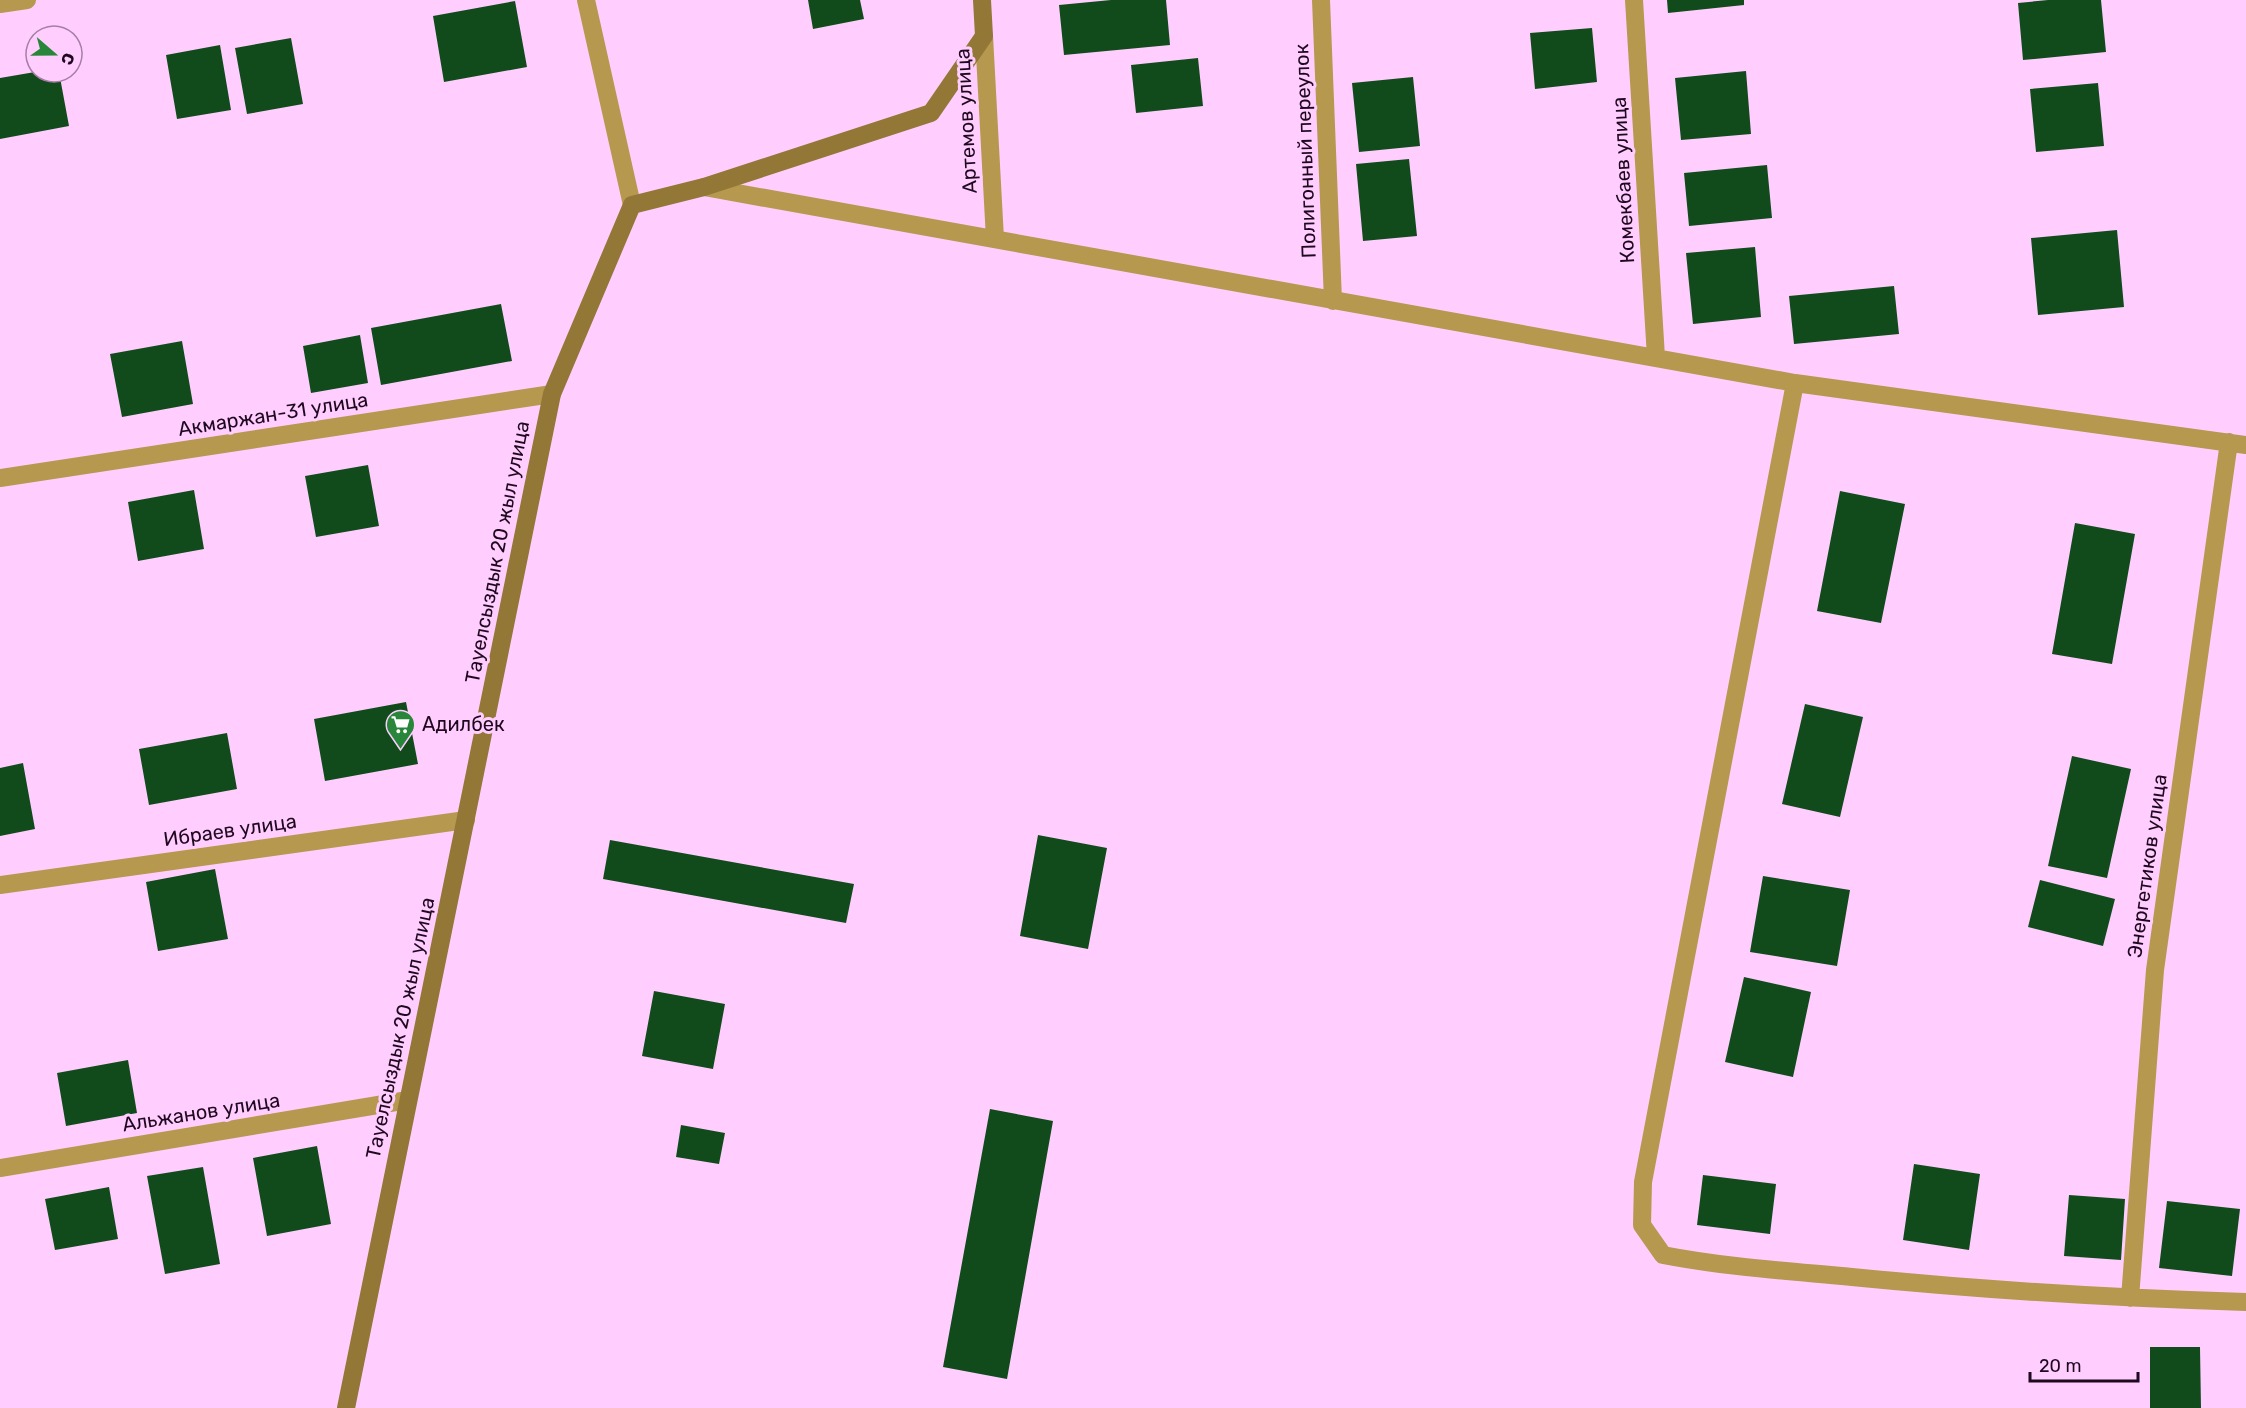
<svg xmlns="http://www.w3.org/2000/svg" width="2246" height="1408" font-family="Rubik,sans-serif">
<rect width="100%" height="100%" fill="#ffcefe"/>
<path fill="#114b1c" d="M808,0H860L864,19L813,29Z
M1111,0H1166L1170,45L1064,55L1059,5Z
M1667,0H1744V5L1668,13Z
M2048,0H2101L2106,52L2023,60L2018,3Z
M515,1L527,67L444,82L433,16Z
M1592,28L1597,82L1535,89L1530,33Z
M291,38L303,104L247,114L235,48Z
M220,45L231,110L177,119L166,55Z
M1198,58L1203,106L1136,113L1131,65Z
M1746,71L1751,134L1681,140L1675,78Z
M35,72H59L69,126L0,139V78Z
M1413,77L1420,146L1359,152L1352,83Z
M2098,83L2104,146L2036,152L2030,89Z
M1409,159L1417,236L1363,241L1356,164Z
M1767,165L1772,218L1689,226L1684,173Z
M2117,230L2124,307L2038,315L2031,238Z
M1755,247L1761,317L1693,324L1686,253Z
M1894,286L1899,334L1794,344L1789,296Z
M501,304L512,361L381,385L371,328Z
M360,335L368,383L311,393L303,346Z
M182,341L193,404L122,417L110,354Z
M368,465L379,526L316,537L305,476Z
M194,490L204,549L138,561L128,502Z
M1840,491L1905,504L1881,623L1817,611Z
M2075,523L2135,534L2112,664L2052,654Z
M406,702L418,764L325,781L314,719Z
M1805,704L1863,717L1840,817L1782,804Z
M227,733L237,789L149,805L139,749Z
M2072,756L2131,769L2107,878L2048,866Z
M23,763L35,829L0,836V768Z
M1038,835L1107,848L1088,949L1020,936Z
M610,840L854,884L846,923L603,879Z
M215,869L228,939L158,951L146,882Z
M1763,876L1850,890L1837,966L1750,952Z
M2040,880L2115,899L2103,946L2028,927Z
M1744,977L1811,992L1793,1077L1725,1062Z
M654,991L725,1004L713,1069L642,1056Z
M128,1060L137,1113L66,1126L57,1073Z
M990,1109L1053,1121L1007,1379L943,1367Z
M681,1125L725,1133L719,1164L676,1157Z
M317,1146L331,1224L267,1236L253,1158Z
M1914,1164L1980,1174L1969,1250L1903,1240Z
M203,1167L220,1264L165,1274L147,1176Z
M1703,1175L1776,1184L1770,1234L1697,1225Z
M109,1187L118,1239L55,1250L45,1199Z
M2069,1195L2125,1199L2121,1260L2064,1256Z
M2167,1201L2240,1209L2232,1276L2159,1268Z
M2150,1347H2200L2201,1408H2150Z"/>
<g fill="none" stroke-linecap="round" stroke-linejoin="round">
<path stroke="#b7984f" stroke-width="18" d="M586,0L632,205
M1321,0L1333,301
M1634,0L1656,357
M0,4L27,0
M984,36L995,239
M704,187L1795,383L2246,445
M1795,383L1643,1182L1642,1225L1663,1255C1725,1267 1789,1271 1852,1277C1983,1290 2114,1298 2246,1302
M0,478L552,394
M0,885L466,820
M0,1168L408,1100
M2130,1298L2155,970L2229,442"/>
<path stroke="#927736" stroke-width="18" d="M346,1408L552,394L632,205L704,187L931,113L984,36L982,0"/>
</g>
<defs>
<symbol id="supermarket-pin" viewBox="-11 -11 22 30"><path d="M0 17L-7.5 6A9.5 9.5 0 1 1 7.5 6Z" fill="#278639" stroke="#ffcefe"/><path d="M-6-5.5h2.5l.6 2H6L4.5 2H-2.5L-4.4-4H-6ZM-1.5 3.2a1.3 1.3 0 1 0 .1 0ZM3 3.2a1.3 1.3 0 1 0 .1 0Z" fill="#fff"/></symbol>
</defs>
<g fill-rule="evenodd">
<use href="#supermarket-pin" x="384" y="708" width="33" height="45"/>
</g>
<g text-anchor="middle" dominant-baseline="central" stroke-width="6" stroke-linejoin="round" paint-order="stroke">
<g font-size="20" fill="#1e091f" stroke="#ffcefe">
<text transform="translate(966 121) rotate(-93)">Артемов улица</text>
<text transform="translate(1305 151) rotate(-92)">Полигонный переулок</text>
<text transform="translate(1623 180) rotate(-93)">Комекбаев улица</text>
<text transform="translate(273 414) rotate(-9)">Акмаржан-31 улица</text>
<text transform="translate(497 552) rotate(-79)">Тауелсыздык 20 жыл улица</text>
<text transform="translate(230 830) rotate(-8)">Ибраев улица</text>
<text transform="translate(2147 866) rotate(-82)">Энергетиков улица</text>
<text transform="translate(400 1028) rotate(-78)">Тауелсыздык 20 жыл улица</text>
<text transform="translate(201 1112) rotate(-9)">Альжанов улица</text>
</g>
<g font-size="20" fill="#1e091f" stroke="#ffcefe" text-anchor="start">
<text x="422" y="724">Адилбек</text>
</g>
</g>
<g transform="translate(54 54) rotate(110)"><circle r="28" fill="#ffcefe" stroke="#a57fa5" stroke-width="1.5"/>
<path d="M0-4.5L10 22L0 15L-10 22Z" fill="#278639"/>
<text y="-9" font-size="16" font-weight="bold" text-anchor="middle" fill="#1e091f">С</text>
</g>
<path d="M2030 1372v9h108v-9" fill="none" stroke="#1e091f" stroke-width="3"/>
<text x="2039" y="1372" font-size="18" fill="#1e091f" stroke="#ffcefe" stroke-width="4.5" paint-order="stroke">20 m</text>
</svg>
